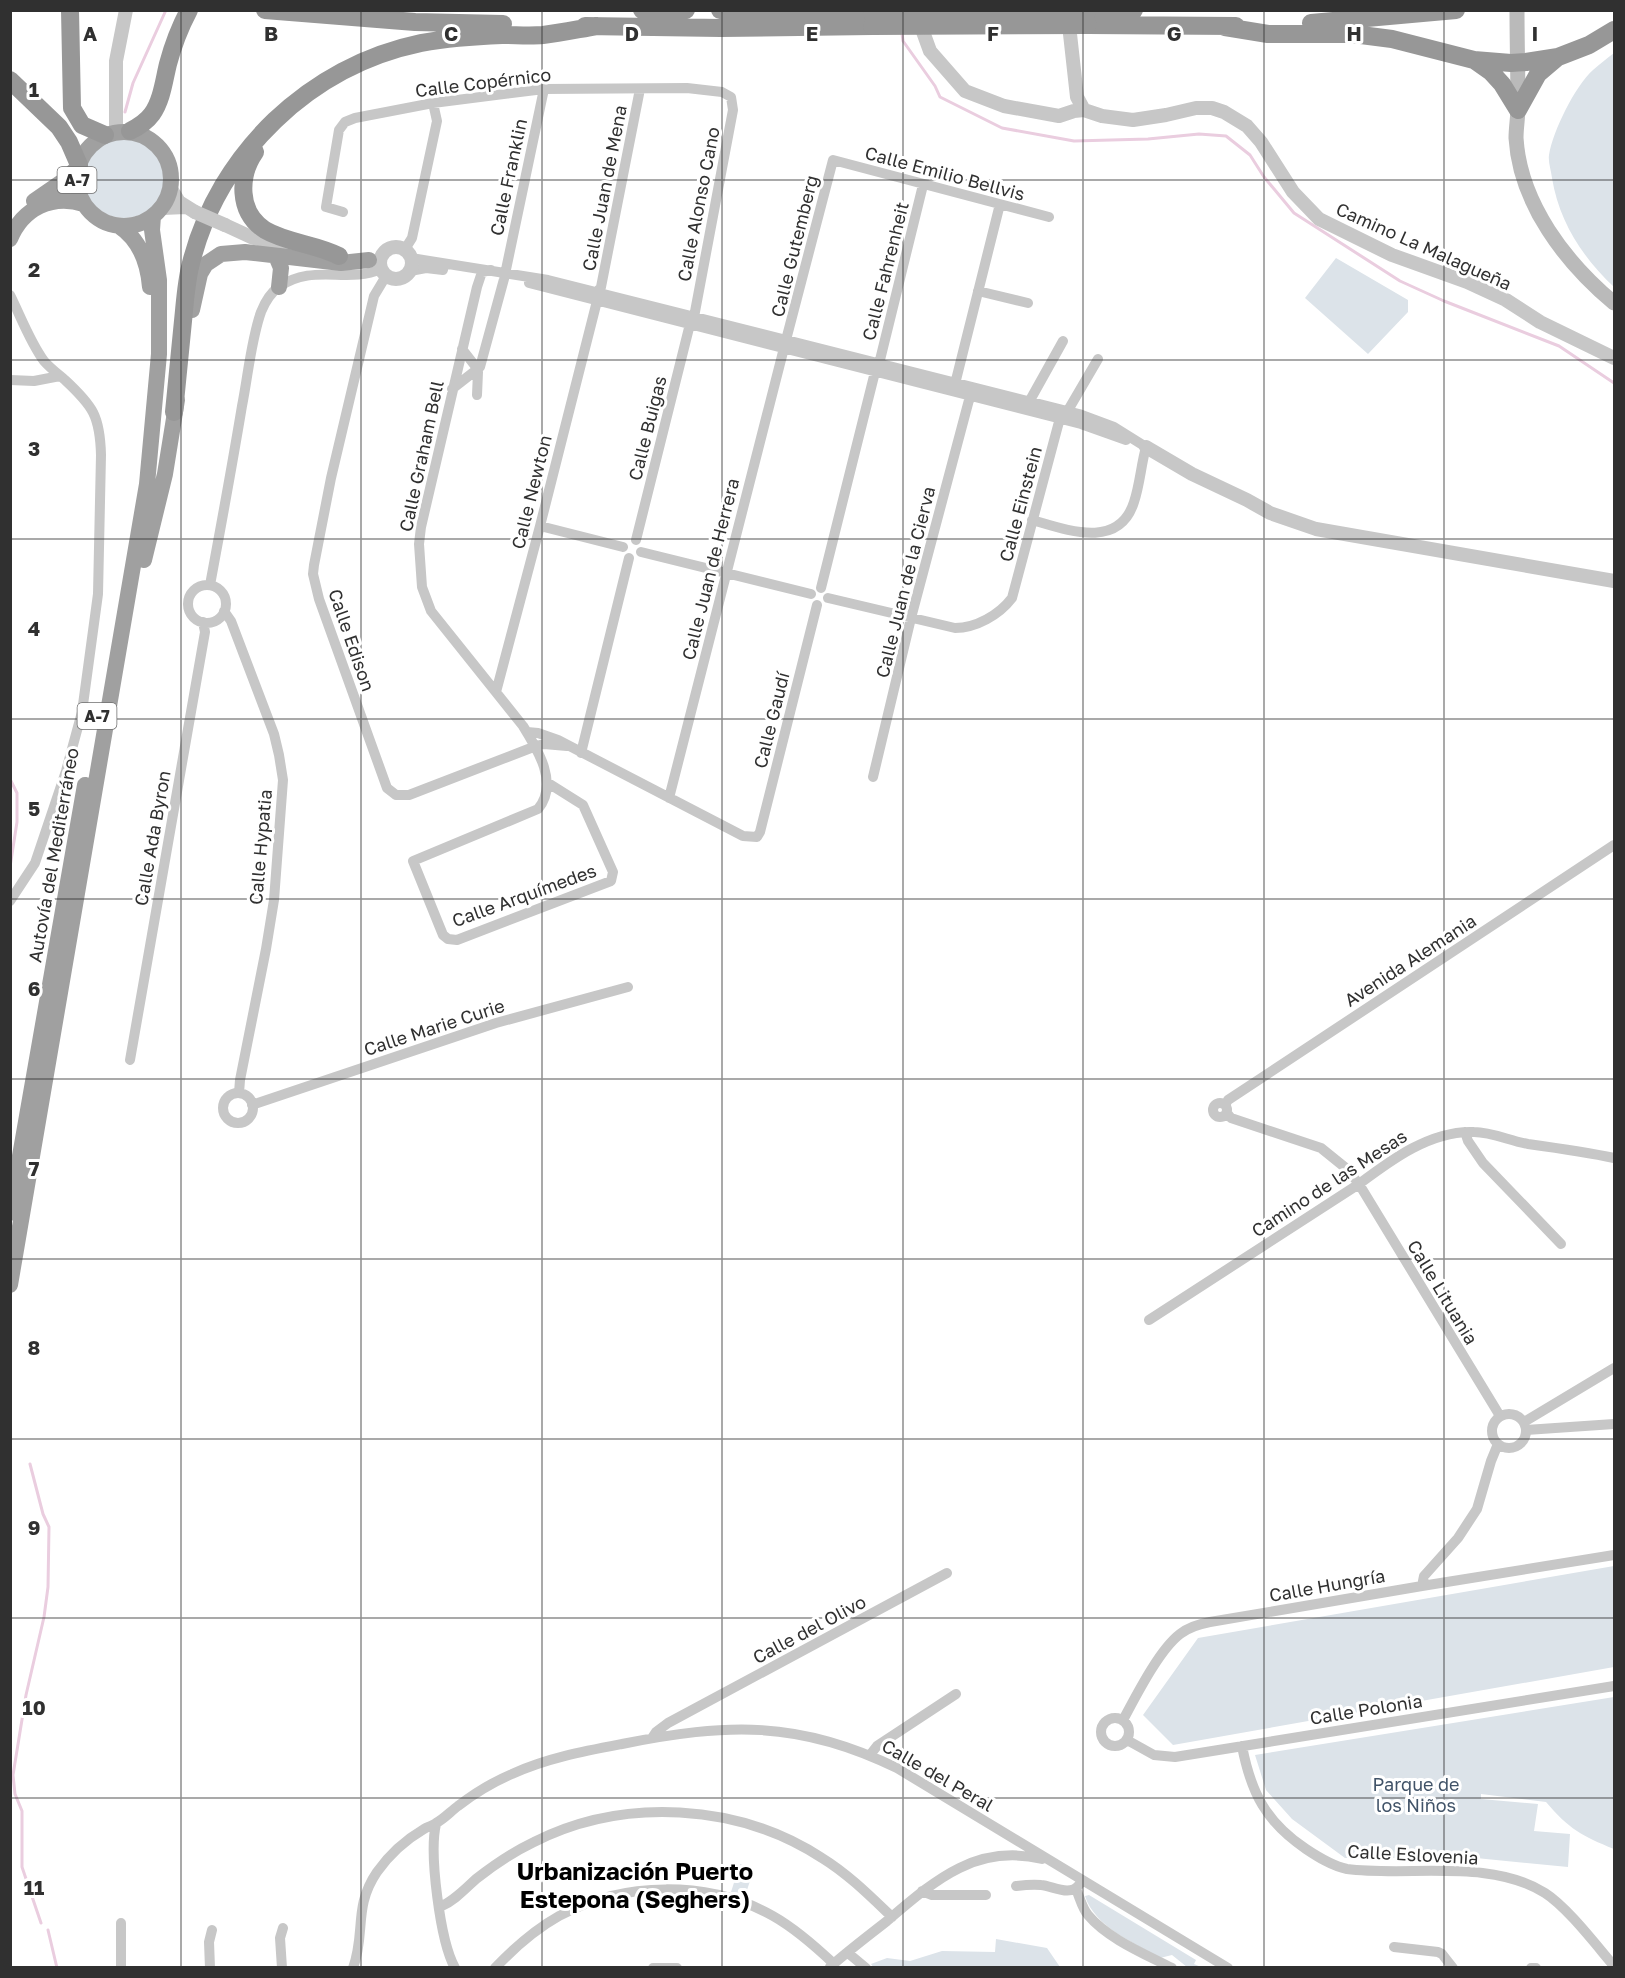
<svg xmlns="http://www.w3.org/2000/svg" width="1625" height="1978" font-family="'Golos Text',sans-serif">
<rect width="100%" height="100%" fill="#fff"/>
<path fill="#dce3e9" d="M1614,53V287C1582,257 1559,221 1552,178C1551,170 1548,162 1549,155C1553,131 1575,86 1593,70C1600,64 1607,58 1614,53Z
M83 177a41 41 0 1 1 82 0a41 41 0 1 1-82 0Z
M1336,258L1408,300V312L1368,354L1305,298Z
M1614,1566V1667L1173,1745L1143,1715L1198,1638Z
M1614,1697V1849C1582,1836 1569,1829 1546,1802L1481,1794V1799L1538,1804L1534,1831L1570,1834L1568,1867L1476,1858H1345L1292,1819L1266,1790L1255,1755Z
M740,1864L754,1869L745,1896L731,1892Z
M1089,1895L1196,1960L1194,1964L1201,1967H1187L1172,1955L1160,1958C1133,1942 1095,1927 1085,1896Z
M996,1939L1047,1948L1060,1967L874,1968L871,1964L887,1958L910,1961L942,1951L995,1952Z"/>
<g fill="none" stroke-linecap="round" stroke-linejoin="round">
<path stroke="#eacddf" stroke-width="3" d="M902,33L903,41L935,86L940,97L1002,128L1074,141L1148,139L1199,134L1226,136L1250,155L1264,177L1294,213L1400,281L1444,301L1559,346L1614,383
M125,112L133,83L166,10
M10,779L17,793V822L10,867
M30,1464L43,1514L49,1527L48,1587L44,1617L26,1695L13,1775L15,1794L22,1811V1867L41,1923
M48,1930L57,1968"/>
<path stroke="#c7c7c7" stroke-width="10" d="M343,212L326,207L339,130L345,122L355,118L433,103L544,89L687,88L722,92L731,97L733,110L694,317
M405,249L412,238L437,121L433,103
M411,258L548,280L1079,414L1114,427L1146,447
M491,270L482,272L477,287L421,527L419,544L422,587L431,611L523,726C538,750 559,784 538,809L413,861L443,935L448,939L457,940L611,881L613,872L583,805L548,783
M410,271L426,268L443,270
M386,276L374,296L331,478L314,565L313,574L319,599L387,788L396,795H409L536,746L544,744L567,746
M529,283L1081,424L1126,440
M978,291L1028,303
M597,292L601,287L640,89
M10,295C21,317 30,342 44,361C50,368 58,374 65,380C93,406 100,416 101,455L98,594L82,712L66,771L35,863L10,901
M786,340L833,160L1049,217
M462,349L476,367
M879,364L923,185
M480,367L504,279L544,89
M10,380L34,381L60,376
M955,384L1000,204
M452,389L475,371
M477,395L478,372
M1029,402L1063,341
M1067,412L1098,359
M1032,520C1067,530 1119,550 1134,502C1140,484 1141,465 1146,447
M540,526L623,547
M636,540L690,324
M641,552L811,594
M210,585C221,526 232,466 242,406C248,376 251,340 261,312C265,302 270,293 279,287C313,263 347,284 381,269
M188 604a19 19 0 1 1 38 0a19 19 0 1 1-38 0Z
M821,588L875,372
M828,598L955,628C976,628 999,615 1012,598L1060,418
M224,611L231,621L274,734L279,755L283,780L274,900L266,949L240,1080L239,1093
M496,692L540,526L597,301
M527,732L538,733L558,740L743,836L757,837L760,832L817,605
M581,753L629,558
M873,777L911,618L969,400L973,396
M669,798L784,348
M130,1060L205,632L203,622
M223 1108a15 15 0 1 1 30 0a15 15 0 1 1-30 0Z
M1213 1110a7 7 0 1 1 14 0a7 7 0 1 1-14 0Z
M252,1105L496,1023L628,987
M1225,1105L1228,1100L1614,845
M1227,1113L1231,1118L1321,1148L1347,1169L1359,1184L1500,1416
M1465,1132L1468,1141L1483,1163L1561,1244
M1149,1320L1359,1184C1391,1160 1431,1130 1474,1132C1492,1132 1510,1141 1528,1144C1557,1148 1586,1152 1614,1158
M1492 1431a17 17 0 1 1 34 0a17 17 0 1 1-34 0Z
M1524,1422L1614,1368
M1526,1430L1614,1424
M1422,1586L1614,1555
M1101 1732a14 14 0 1 1 28 0a14 14 0 1 1-28 0Z
M1123,1720C1136,1696 1159,1650 1180,1634C1189,1627 1199,1624 1210,1622L1422,1586L1424,1576L1458,1538L1477,1509L1491,1461L1498,1444
M652,1738L656,1732L668,1723L947,1573
M1127,1740L1154,1755L1175,1757L1614,1686
M1242,1746C1251,1793 1266,1822 1306,1849C1318,1857 1332,1866 1347,1869C1409,1877 1489,1858 1545,1893C1567,1907 1596,1945 1614,1966
M870,1755L877,1746L956,1694
M436,1824C429,1853 440,1941 455,1968
M1016,1886C1024,1885 1033,1884 1041,1885C1053,1886 1070,1897 1079,1885
M1076,1889C1080,1898 1082,1908 1088,1915C1108,1939 1145,1954 1172,1968
M922,1891L932,1895H986
M440,1907C454,1901 465,1889 476,1879C494,1865 513,1852 534,1842C623,1797 738,1803 822,1858C848,1874 870,1896 892,1917
M121,1923V1968
M1394,1947L1438,1952L1442,1954L1453,1968
M848,1953L866,1968
M830,1967C848,1951 868,1936 887,1921C934,1881 976,1843 1042,1859
M210,1968L209,1942L212,1930
M282,1968L280,1938L283,1928
M353,1968C366,1933 353,1907 377,1872C389,1855 407,1839 424,1829C428,1826 433,1826 436,1823C444,1819 451,1811 458,1806C475,1793 493,1782 512,1774C547,1758 585,1751 622,1744C727,1723 799,1720 897,1768L1228,1968
M495,1968C514,1948 534,1930 559,1916C623,1881 709,1880 773,1916C796,1929 815,1946 834,1964
M653,1968H677
M1531,1968H1536"/>
<path stroke="#c7c7c7" stroke-width="14" d="M1068,16L1077,97L1084,110
M918,18L930,51L965,91L1004,106L1059,116L1074,111L1084,110L1102,116L1133,120L1166,115L1196,108H1212L1224,112L1247,126L1261,142L1293,192L1319,219L1392,255L1467,282L1506,300L1540,322L1614,358
M116,132V61L126,10
M171,189L179,202L195,212
M163,208L185,207
M225,225L251,237L291,248
M380 263a16 16 0 1 1 32 0a16 16 0 1 1-32 0Z
M1146,447L1192,474L1247,500L1270,513L1316,529L1614,581"/>
<path stroke="#bababa" stroke-width="15" d="M1517,10C1517,43 1518,75 1518,107C1518,117 1516,128 1516,138C1520,204 1566,263 1614,303"/>
<path stroke="#a0a0a0" stroke-width="16" d="M77 179a47 47 0 1 1 94 0a47 47 0 1 1-94 0Z
M34,201L63,181L78,167
M119,226C140,240 148,263 150,287
M10,239C23,208 52,194 84,204
M276,256L281,268L279,287
M192,310L200,274L206,264L221,254L245,252L341,263L369,260
M144,560L165,474L177,400
M10,1213L85,785
M10,1285L147,484L159,354V280L152,230L153,216"/>
<path stroke="#979797" stroke-width="18" d="M70,10L72,108L82,125L105,135
M265,10L415,22L503,24
M642,10H686
M720,10L872,13
M1088,11L1134,10
M1311,23L1456,10
M1088,25L1236,26
M585,26L721,28L872,26
M1225,27L1268,34H1353L1392,39L1474,60L1511,63L1526,62L1558,57L1589,45L1614,30
M1474,60L1491,72L1502,84L1518,110L1538,74L1558,57
M10,80L59,127L69,142L79,165
M130,131C138,127 147,121 152,114C162,100 164,80 168,64C173,45 180,27 189,10
M255,152C239,175 237,212 265,230C287,243 316,244 339,256
M174,412C177,382 180,352 183,321C185,302 186,282 191,263C219,153 310,66 421,43C448,38 475,36 502,35C516,35 530,36 543,35C561,33 579,29 597,26"/>
<path stroke="#c7c7c7" stroke-width="14" d="M195,212L225,225"/>
<path stroke="#979797" stroke-width="18" d="M872,13L1088,11
M872,26L1088,25"/>
</g>
<path fill="none" stroke="#303030" stroke-width="1.5" stroke-opacity="0.55" d="M181,10V1968M361,10V1968M542,10V1968M722,10V1968M903,10V1968M1083,10V1968M1264,10V1968M1444,10V1968M10,180H1614M10,360H1614M10,539H1614M10,719H1614M10,899H1614M10,1079H1614M10,1259H1614M10,1439H1614M10,1618H1614M10,1798H1614"/>
<g text-anchor="middle" dominant-baseline="central" stroke-width="6" stroke-linejoin="round" paint-order="stroke">
<g fill="#fff" stroke="#6e6e6e" stroke-width="1.5">
<rect x="57.5" y="167" width="39" height="26" rx="4.5"/>
<rect x="77.5" y="703" width="39" height="26" rx="4.5"/>
</g>
<g font-size="16" font-weight="bold" fill="#303030">
<text x="77" y="180">A-7</text>
<text x="97" y="716">A-7</text>
</g>
<g font-size="18" fill="#303030" stroke="#fff">
<text transform="translate(483 82) rotate(-7)">Calle Copérnico</text>
<text transform="translate(945 173) rotate(15)">Calle Emilio Bellvis</text>
<text transform="translate(508 177) rotate(-78)">Calle Franklin</text>
<text transform="translate(604 188) rotate(-79)">Calle Juan de Mena</text>
<text transform="translate(698 204) rotate(-79)">Calle Alonso Cano</text>
<text transform="translate(794 246) rotate(-76)">Calle Gutemberg</text>
<text transform="translate(1424 246) rotate(24)">Camino La Malagueña</text>
<text transform="translate(885 271) rotate(-76)">Calle Fahrenheit</text>
<text transform="translate(647 428) rotate(-76)">Calle Buigas</text>
<text transform="translate(421 456) rotate(-78)">Calle Graham Bell</text>
<text transform="translate(531 492) rotate(-76)">Calle Newton</text>
<text transform="translate(1020 504) rotate(-75)">Calle Einstein</text>
<text transform="translate(710 569) rotate(-76)">Calle Juan de Herrera</text>
<text transform="translate(905 582) rotate(-76)">Calle Juan de la Cierva</text>
<text transform="translate(352 640) rotate(71)">Calle Edison</text>
<text transform="translate(771 720) rotate(-76)">Calle Gaudí</text>
<text transform="translate(152 838) rotate(-80)">Calle Ada Byron</text>
<text transform="translate(260 847) rotate(-85)">Calle Hypatia</text>
<text transform="translate(53 855) rotate(-80)">Autovía del Mediterráneo</text>
<text transform="translate(524 895) rotate(-20)">Calle Arquímedes</text>
<text transform="translate(1410 960) rotate(-33)">Avenida Alemania</text>
<text transform="translate(434 1027) rotate(-18)">Calle Marie Curie</text>
<text transform="translate(1329 1183) rotate(-33)">Camino de las Mesas</text>
<text transform="translate(1443 1292) rotate(59)">Calle Lituania</text>
<text transform="translate(1327 1585) rotate(-10)">Calle Hungría</text>
<text transform="translate(809 1629) rotate(-28)">Calle del Olivo</text>
<text transform="translate(1366 1709) rotate(-9)">Calle Polonia</text>
<text transform="translate(938 1775) rotate(30)">Calle del Peral</text>
<text transform="translate(1413 1854) rotate(3)">Calle Eslovenia</text>
</g>
<g font-size="18" fill="#415368" stroke="#fff">
<text x="1416" y="1784">Parque de<tspan x="1416" dy="21">los Niños</tspan></text>
</g>
<g font-size="24" font-weight="bold" fill="#000" stroke="#fff">
<text x="635" y="1870">Urbanización Puerto<tspan x="635" dy="28">Estepona (Seghers)</tspan></text>
</g>
</g>
<g font-size="20" text-anchor="middle" font-weight="bold" fill="#303030" stroke="#fff" stroke-width="6" stroke-linejoin="round" paint-order="stroke">
<text x="90" y="41">A</text>
<text x="271" y="41">B</text>
<text x="451" y="41">C</text>
<text x="632" y="41">D</text>
<text x="812" y="41">E</text>
<text x="993" y="41">F</text>
<text x="1174" y="41">G</text>
<text x="1354" y="41">H</text>
<text x="1535" y="41">I</text>
<text x="34" y="97">1</text>
<text x="34" y="277">2</text>
<text x="34" y="456">3</text>
<text x="34" y="636">4</text>
<text x="34" y="816">5</text>
<text x="34" y="996">6</text>
<text x="34" y="1176">7</text>
<text x="34" y="1355">8</text>
<text x="34" y="1535">9</text>
<text x="34" y="1715">10</text>
<text x="34" y="1895">11</text>
</g>
<rect width="1625" height="1978" fill="none" stroke="#303030" stroke-width="24"/>
</svg>
